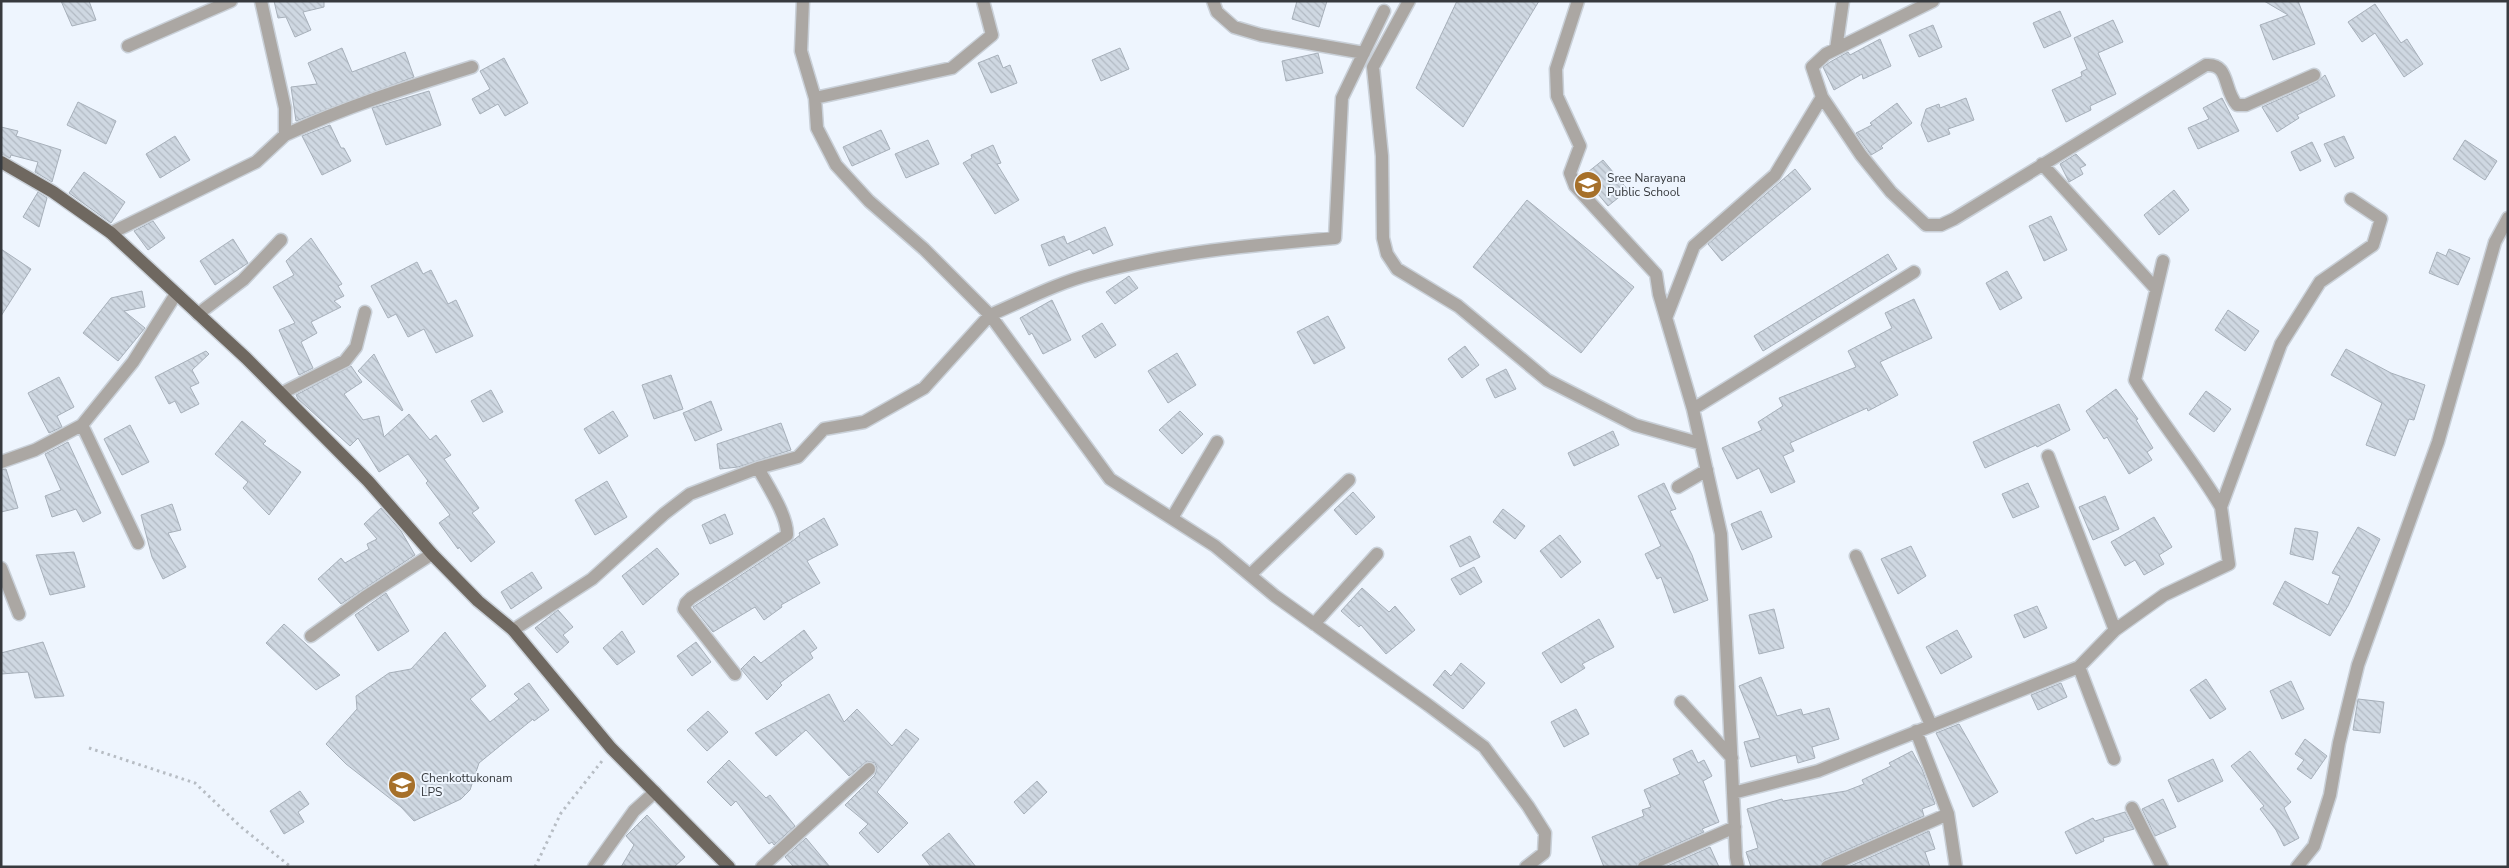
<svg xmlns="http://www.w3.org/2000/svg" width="2509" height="868" font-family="'Nunito Sans',sans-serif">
<defs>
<pattern id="building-back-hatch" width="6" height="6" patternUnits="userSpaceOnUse" patternTransform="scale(1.25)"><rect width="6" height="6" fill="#cfd8e2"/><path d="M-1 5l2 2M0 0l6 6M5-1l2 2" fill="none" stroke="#b2bac3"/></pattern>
</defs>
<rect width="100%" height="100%" fill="#eef5fe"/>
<path fill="url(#building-back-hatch)" stroke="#a7b0ba" d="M61,1H89L96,20L72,26Z
M274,1H324V7L303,12L311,30L295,37L286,17L278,18Z
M1297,1H1327L1319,27L1292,19Z
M1457,1H1539L1463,127L1416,88Z
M2264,1H2298L2315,44L2273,60L2260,25L2288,15Z
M2375,4L2401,43L2407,39L2423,64L2404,77L2375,33L2362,42L2348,22Z
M2060,11L2071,36L2044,48L2033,23Z
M2113,20L2123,42L2098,53L2116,94L2090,106L2091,110L2066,122L2052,90L2082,76L2081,72L2087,69L2074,38Z
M1933,25L1942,47L1919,57L1909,35Z
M1880,39L1891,66L1863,79L1862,74L1834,90L1823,67L1830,62L1848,52L1850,55Z
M342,48L352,72L405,52L414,77L296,121L291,87L317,84L308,63Z
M1120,48L1129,69L1101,81L1092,60Z
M1318,53L1323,73L1286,81L1282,61Z
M998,55L1003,68L1010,65L1017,83L991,93L978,63Z
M504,58L528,103L505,116L498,104L480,114L472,99L490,89L480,71Z
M2325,75L2335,96L2297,115L2299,118L2277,132L2262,107L2317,82Z
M429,91L441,125L386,145L372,108Z
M1966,98L1974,120L1948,129L1950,134L1928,142L1921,125L1926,109L1939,104L1940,108Z
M2222,98L2239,131L2198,149L2188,128L2209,119L2203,108Z
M78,102L116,121L106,144L67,125Z
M1897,103L1912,123L1881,146L1883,148L1871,155L1856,133L1872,125L1870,123Z
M330,125L341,148H344L351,161L322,175L302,136Z
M1,127L18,131L16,136L61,150L52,182L35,172L38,162L11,155L10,158L1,154Z
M881,130L890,149L852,166L843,147Z
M175,136L190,160L160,178L146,154Z
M2344,136L2354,158L2335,167L2324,144Z
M928,140L939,164L906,178L895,154Z
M2465,140L2497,161L2485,180L2453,159Z
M2312,142L2321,161L2300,171L2291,152Z
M993,145L1001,163L997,164L1019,200L995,214L963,163L972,158L971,155Z
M2076,154L2086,165L2080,168L2083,174L2069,182L2060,164Z
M1603,160L1628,190L1608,206L1583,176Z
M1795,169L1811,189L1722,261L1708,244Z
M84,172L125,202L111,223L69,193Z
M2174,190L2189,210L2159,235L2144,215Z
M38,192L47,198L39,227L23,217Z
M1527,200L1634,287L1581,353L1473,267Z
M2051,216L2067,250L2044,261L2029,226Z
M153,221L165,238L148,250L134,231Z
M1105,227L1113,245L1093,254L1090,249L1049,266L1041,245L1064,236L1067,244Z
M311,238L342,284L338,286L344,296L334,301L341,307L311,322L317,333L301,342L313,368L299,375L279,330L295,323L273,287L294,275L286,261Z
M233,239L248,263L215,285L200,261Z
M1,249L31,269L1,316Z
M2449,249L2470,258L2458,285L2429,273L2437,252L2446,256Z
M1888,254L1897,269L1763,351L1754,336Z
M417,262L423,274L431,270L448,304L456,300L473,336L436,353L424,329L408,337L396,314L388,318L371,286Z
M2007,271L2022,298L2000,310L1986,283Z
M1129,276L1138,288L1115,304L1106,292Z
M142,291L145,307L124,311L145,328L118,361L83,333L111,298Z
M1914,299L1932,338L1880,362L1898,395L1868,411L1867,408L1790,443L1794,451L1783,456L1795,482L1771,493L1759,468L1737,479L1722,448L1762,430L1758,422L1783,406L1779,398L1856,367L1848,351L1892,328L1885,313Z
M1052,300L1071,340L1043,354L1032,333L1029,335L1020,318Z
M2228,310L2259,331L2245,351L2215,330Z
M1328,316L1345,348L1314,364L1297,332Z
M1102,323L1116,345L1095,358L1082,336Z
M1465,346L1479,365L1462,378L1448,359Z
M2346,349L2391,373L2425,385L2414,420L2409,419L2395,456L2366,445L2382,403L2331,375Z
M206,351L209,354L192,370L199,383L190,387L199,404L181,413L175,401L169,404L155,377Z
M1177,353L1196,385L1168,403L1148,371Z
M374,354L403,410L402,411L358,371Z
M351,366L362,382L344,394L363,420L379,416L384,437L409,414L430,440L436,435L451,455L444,459L479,508L472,513L495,542L471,562L459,547L458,549L439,523L450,515L426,483L428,481L408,454L379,472L358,438L350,446L298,399L296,395Z
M1506,369L1516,389L1495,398L1486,379Z
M671,375L683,409L654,419L642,385Z
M59,377L74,407L57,416L62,427L49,433L28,393Z
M2116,389L2138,419L2136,420L2153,448L2147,452L2152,460L2129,474L2107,437L2104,439L2086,411Z
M491,390L503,412L483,422L471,401Z
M2206,391L2231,409L2214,432L2189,414Z
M711,401L722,430L695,441L683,413Z
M2059,404L2070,430L2037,447L2036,445L1985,468L1973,442Z
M613,411L628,436L599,454L584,429Z
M1180,411L1203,434L1182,454L1159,430Z
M242,421L266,441L263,444L301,472L269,515L243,488L248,482L215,454Z
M781,423L791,450L738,467L720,469L717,444Z
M130,425L149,462L122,475L104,439Z
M1613,431L1619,445L1574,466L1568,453Z
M68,442L101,513L83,522L76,509L52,517L45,496L61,490L45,454Z
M6,469L18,508L1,512V470Z
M607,481L627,517L595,535L575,500Z
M1664,483L1676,509L1670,511L1692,555L1708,600L1674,613L1661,577L1657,579L1645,554L1661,546L1638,496Z
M2028,483L2039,507L2013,518L2002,494Z
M1353,492L1375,517L1356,535L1334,510Z
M2105,496L2119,529L2093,540L2079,507Z
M172,504L181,530L168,533L186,567L163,579L152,557L141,515Z
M381,508L401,531L415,555L341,604L318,579L341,558L345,563L369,549L367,544L377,539L364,524Z
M1503,509L1525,526L1515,539L1493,522Z
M1761,511L1772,537L1742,550L1731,524Z
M725,514L733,534L710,544L702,525Z
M2154,517L2172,547L2159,555L2164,564L2144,575L2135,560L2125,566L2111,542Z
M824,518L838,545L807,561L820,583L781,605L782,607L764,620L755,607L713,632L693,607L791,542L800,535L799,533Z
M2358,527L2380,539L2348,606L2330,636L2273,604L2285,581L2328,605L2340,576L2332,573Z
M2295,528L2318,532L2313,560L2290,554Z
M1560,535L1581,562L1561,578L1540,551Z
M1470,536L1480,557L1460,567L1450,546Z
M1911,546L1926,576L1898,594L1881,559Z
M657,548L679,574L643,605L622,576Z
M74,552L85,587L50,595L36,555Z
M1474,567L1482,582L1460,595L1451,579Z
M532,572L542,588L511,609L501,592Z
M1362,588L1389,612L1395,606L1415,630L1386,654L1361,625L1359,627L1341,611Z
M386,593L409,631L378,651L355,615Z
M2037,606L2047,628L2024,638L2014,615Z
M1774,609L1784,648L1759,654L1749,615Z
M558,610L573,627L563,635L569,642L557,653L535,628Z
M1599,619L1614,647L1582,664L1585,668L1561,683L1542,653Z
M284,624L340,675L316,690L266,643Z
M804,630L817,648L810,653L813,658L780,683L782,685L767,700L741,669L754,656L761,663Z
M1957,630L1972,657L1941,674L1926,647Z
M622,631L635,652L617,665L603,648Z
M445,632L486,686L470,699L490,722L519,699L514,694L529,683L549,710L534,721L533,719L479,763L470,790L461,799L414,821L401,807L346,764L326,744L357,709L356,696L389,673L411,669Z
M43,642L64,696L35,698L28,672L1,674V653Z
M696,642L711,662L692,676L677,656Z
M1461,663L1485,683L1463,709L1433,685L1445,670L1451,676Z
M1761,677L1777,716L1801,709L1803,715L1829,708L1839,739L1812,747L1815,758L1798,763L1796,755L1751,767L1744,742L1760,738L1739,686Z
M2206,679L2226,709L2210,719L2190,690Z
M2291,681L2304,709L2282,719L2270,691Z
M2061,683L2067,697L2038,710L2031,695Z
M829,694L844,722L857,709L892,746L906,729L919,739L877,792L908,823L878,853L859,833L868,824L845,805L875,775L877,768L875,763L867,761L849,776L806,730L776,756L755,733Z
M2358,699L2384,702L2380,733L2353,730Z
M1576,709L1589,734L1564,747L1551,722Z
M708,711L728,732L707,751L687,730Z
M1959,724L1998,792L1973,807L1936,733Z
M2305,739L2327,756L2311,779L2297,769L2304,760L2295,754Z
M1692,750L1698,763L1704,760L1712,776L1703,781L1719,822L1702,829L1704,832L1641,860L1636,867H1604L1592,837L1644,816L1642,810L1651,807L1644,790L1680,774L1673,759Z
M1912,751L1922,769L1935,804L1922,809L1924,816L1824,860L1819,867H1751L1746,852L1758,848L1747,809L1782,799L1783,801L1846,791L1864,784L1862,780L1891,766L1889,763Z
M2250,751L2291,802L2284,808L2299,838L2284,846L2276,830L2260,809L2264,806L2231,766Z
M2213,759L2223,781L2178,802L2168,780Z
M729,760L766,798L770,795L795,826L774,845L772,842L769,844L736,801L731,806L707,782Z
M1037,781L1047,792L1024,814L1014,802Z
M300,791L309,804L298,812L304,822L284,834L270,811Z
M2163,799L2176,827L2155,836L2142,809Z
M2125,812L2134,829L2103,838L2104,841L2076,854L2065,832L2093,818L2095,821Z
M647,815L685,857L674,867H621L634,845L626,836Z
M1929,831L1935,849L1925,852L1930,867H1848Z
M949,833L976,867H931L922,855Z
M806,838L830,867H794L785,857Z
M1710,847L1719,867H1665Z"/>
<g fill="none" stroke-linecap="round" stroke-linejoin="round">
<defs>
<path id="minor" d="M803,1L801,51L815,98L817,128L836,165L869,201L924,249L990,315C1023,301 1057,283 1092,274C1171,252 1254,245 1335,238L1342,98L1384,11
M1213,1L1217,12L1234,27L1261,35L1364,53
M1409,1L1373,67L1382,156L1383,238L1387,254L1397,269L1458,306L1547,380L1635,425L1699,443
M1578,1L1556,69L1557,96L1580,146L1570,173L1575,186L1656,274L1659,294L1693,409L1721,534L1736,857L1738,867
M1933,1L1826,54L1812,67L1822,97L1861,155L1891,192L1926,225H1941L1954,219L2206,65C2230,63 2223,90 2237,105H2246L2314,75
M128,46L231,1
M1836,49L1843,1
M815,98L952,68L992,35L983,1
M285,135C345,107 408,87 472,67
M2042,164L2156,289
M111,233L256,162L285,135V108L261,1
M2163,261L2135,380C2162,424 2195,463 2221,507
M198,314L243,280L281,240
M1666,318L1694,246L1775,175L1822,97
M282,393L345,361L356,347L365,312
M1693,409L1914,272
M82,425L138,543
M2048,456L2115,630
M1,462L35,450L82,425L133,362L176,294
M1678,487L1707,470
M1172,518L1217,442
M1856,556L1931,725
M1,568L19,614
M1250,575L1349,480
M1314,624L1377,554
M513,630L592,579L664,514L690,494L758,468
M311,636L365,597L432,554
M2079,667L2114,759
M735,674L684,609L686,603L691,598L787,535C788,516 767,485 758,468L798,457L824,429L864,422L924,388L990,315L1110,479L1215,546L1275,596L1428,705L1484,747L1528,806L1545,833L1544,853L1526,867
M1681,702L1732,758
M1916,731L1948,814L1956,867
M1733,793L1818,771L2079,667L2115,630L2164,595L2229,564L2221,507L2281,344L2320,282L2373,245L2381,219L2351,199
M2132,808L2162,867
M594,867L634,811L655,792
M762,867L869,769
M1644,867L1735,827
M1827,867L1948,814
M2297,867L2314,846L2330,795L2339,743L2358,665L2438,442L2495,242L2508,218"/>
<path id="major" d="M1,162L53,192L111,233L246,358L368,481L432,554L478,601L513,630L611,748L729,867"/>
</defs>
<use href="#minor" stroke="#c9d0d8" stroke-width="15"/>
<use href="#major" stroke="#c9d0d8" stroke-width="15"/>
<path stroke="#b7bdc4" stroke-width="3" stroke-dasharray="2.5 4" stroke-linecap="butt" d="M89,748L195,783L241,827L291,867
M535,867L561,813L602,761"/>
<use href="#minor" stroke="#aba7a3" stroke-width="12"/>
<use href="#major" stroke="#6f6860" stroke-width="12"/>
</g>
<defs>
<symbol id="school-disc" viewBox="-11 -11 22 22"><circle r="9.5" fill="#a6702a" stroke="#eef5fe"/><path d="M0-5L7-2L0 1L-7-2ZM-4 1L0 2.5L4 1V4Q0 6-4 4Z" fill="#fff"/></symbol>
</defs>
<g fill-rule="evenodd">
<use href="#school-disc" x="1572" y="169" width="32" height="32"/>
<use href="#school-disc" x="386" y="769" width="32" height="32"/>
</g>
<g text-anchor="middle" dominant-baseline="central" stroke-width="4" stroke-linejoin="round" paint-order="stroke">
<g font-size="12" fill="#373a3e" stroke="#eef5fe" text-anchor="start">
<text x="1607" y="178">Sree Narayana<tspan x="1607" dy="14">Public School</tspan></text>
<text x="421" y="778">Chenkottukonam<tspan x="421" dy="14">LPS</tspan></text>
</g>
</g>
<rect width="2509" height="868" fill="none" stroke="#373a3e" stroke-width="5"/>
</svg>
